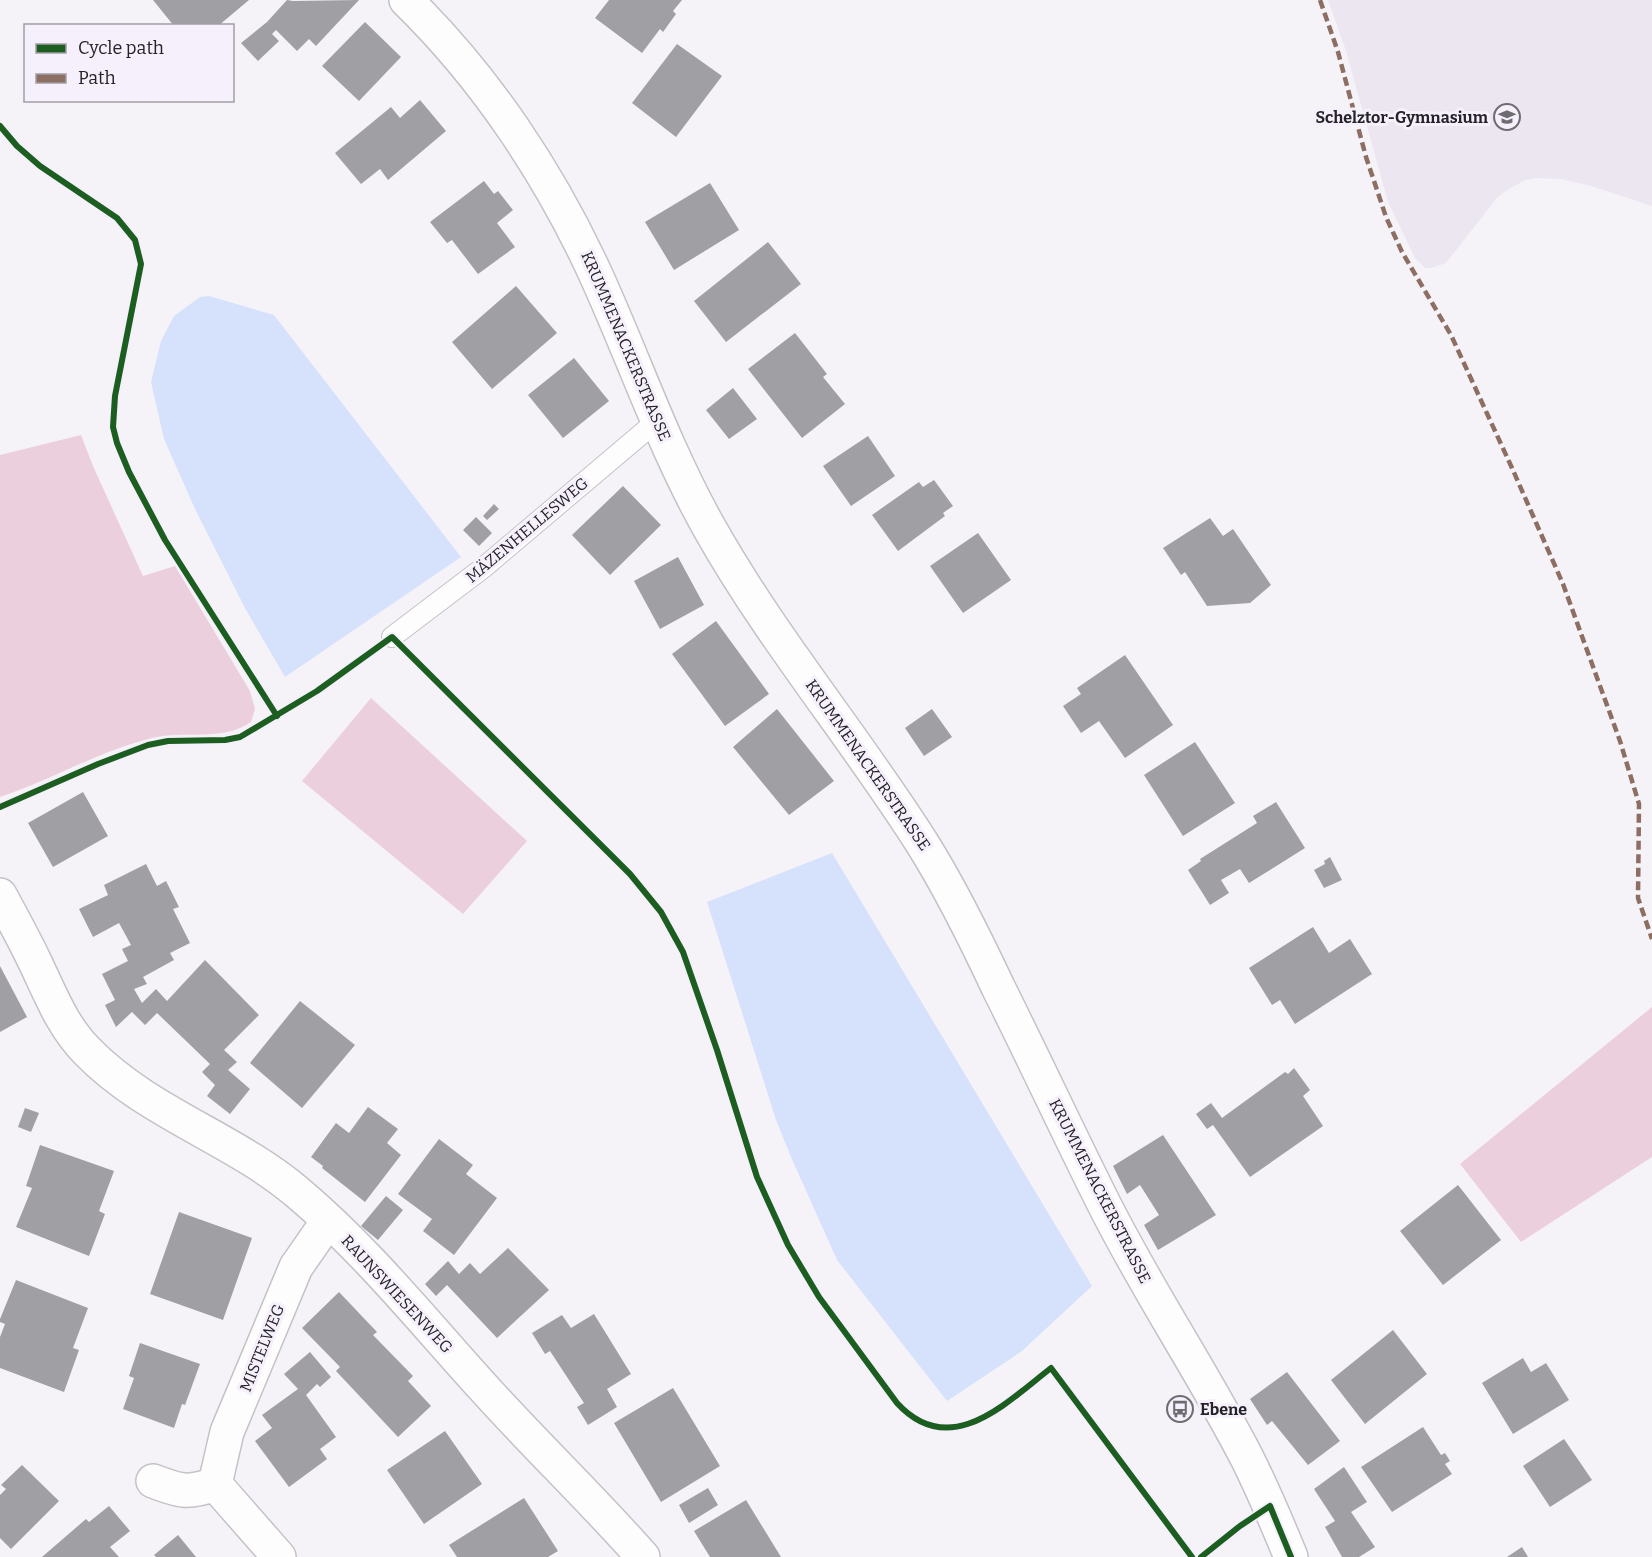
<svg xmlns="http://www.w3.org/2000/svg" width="1652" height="1557" font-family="Bitter,serif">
<rect width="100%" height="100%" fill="#f5f3f8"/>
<path fill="#ece6f1" d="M1328,0H1652V206L1591,186L1561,179L1536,178L1525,180L1504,192L1497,198L1446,263L1431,268H1425L1415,258L1388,202L1346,51Z"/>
<path fill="#eccfdd" d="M81,435L93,466L143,576L175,566L250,691L255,709L251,722C223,742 184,730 152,738C99,751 51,780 0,797V455Z
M371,698L527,841L463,914L302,781Z
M1652,1007V1157L1521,1242L1460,1164Z"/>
<path fill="#d6e2fc" d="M209,296L274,315L461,557L285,677L246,610L195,509L164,439L151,382L161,341L174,316L200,297Z
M832,853L1092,1286L1022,1351L947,1401L837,1260L791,1157L776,1120L707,902Z"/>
<path fill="#a09fa3" d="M153,0H249L218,26H174Z
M287,0L293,1L359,0L316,46L309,39L297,51L276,30L272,34L279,41L258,61L241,43L267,22Z
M609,0H682L673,11L676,14L663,32L660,29L642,53L595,18Z
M365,22L401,57L359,101L322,66Z
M677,44L722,76L676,137L632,103Z
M420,100L446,131L388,180L380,169L361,184L335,153L391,107L400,118Z
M484,181L494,194L498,191L513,210L497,223L515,247L478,274L452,240L447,243L430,222Z
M710,183L739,230L674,270L645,222Z
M768,242L801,284L726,342L694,301Z
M516,286L557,333L492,389L452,342Z
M795,333L827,374L823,377L845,404L802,438L748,369Z
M574,358L609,401L563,438L528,395Z
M733,388L757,419L729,439L706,410Z
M868,436L895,476L851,506L823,466Z
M934,480L953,506L943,513L945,516L898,551L872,515L919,482L923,487Z
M623,486L661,525L610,575L572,535Z
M494,504L499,509L487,520L483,516Z
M476,517L492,533L479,546L463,530Z
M1210,518L1223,536L1233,529L1271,585L1250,603L1207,606L1185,572L1181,575L1163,548Z
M978,533L1011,580L963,613L930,566Z
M678,557L704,605L660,629L634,581Z
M716,621L769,694L725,726L672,654Z
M1125,655L1173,725L1125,758L1099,721L1081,733L1063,706L1081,694L1077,688Z
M777,709L834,781L789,815L733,747Z
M932,709L952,737L924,756L905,728Z
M1195,742L1235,803L1183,836L1144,775Z
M83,792L108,836L53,867L28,823Z
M1276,802L1305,848L1249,883L1240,869L1221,880L1229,893L1210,905L1188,870L1201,861L1200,859L1257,823L1253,816Z
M1330,857L1342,880L1324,888L1314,870L1325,864L1324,861Z
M146,864L157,886L166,881L179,907L173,909L190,943L170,953L174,960L143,977L147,984L134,989L142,1003L156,989L167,1001L205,960L259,1015L224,1050L237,1062L228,1070L250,1089L230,1114L207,1096L215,1085L202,1072L210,1064L157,1013L145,1025L132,1012L116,1027L105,1005L115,1000L102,974L128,961L122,949L131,945L119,923L93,937L79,909L108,895L104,885Z
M1313,927L1329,953L1350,939L1372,974L1295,1024L1280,1000L1272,1005L1249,968Z
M0,966L27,1017L0,1032Z
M300,1001L355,1045L302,1108L250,1063Z
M1294,1068L1310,1090L1303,1096L1323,1126L1250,1177L1213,1125L1207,1129L1196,1114L1211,1103L1222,1118L1285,1072L1288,1074Z
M368,1107L398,1129L387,1143L401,1155L365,1202L322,1168L323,1166L311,1157L336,1123L349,1133Z
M25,1108L39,1113L31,1132L18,1127Z
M1163,1135L1216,1215L1158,1250L1144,1225L1159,1215L1140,1185L1127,1194L1113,1166Z
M439,1139L473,1165L466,1174L497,1198L454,1255L423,1231L432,1219L398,1194Z
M40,1145L114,1171L99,1211L105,1214L89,1256L16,1227L32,1188L26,1186Z
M1458,1185L1501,1240L1443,1285L1400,1231Z
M386,1196L403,1210L378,1240L361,1226Z
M179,1212L252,1238L223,1320L150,1294Z
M508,1248L549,1290L497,1338L447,1285L436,1296L425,1284L448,1261L459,1274L470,1263L480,1274Z
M16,1280L88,1308L73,1348L79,1350L64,1392L0,1368V1337L5,1324L0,1322V1319Z
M339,1292L377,1332L373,1335L413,1376L408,1381L431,1406L398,1437L336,1371L340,1367L302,1328Z
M594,1314L631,1374L607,1389L617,1407L588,1425L577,1407L584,1403L550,1351L545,1354L532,1333L562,1315L571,1328Z
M1393,1330L1427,1374L1365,1424L1331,1380Z
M140,1343L200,1364L185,1405L182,1404L174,1428L123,1409L134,1378L129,1376Z
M310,1352L331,1377L320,1387L317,1384L306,1395L336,1437L320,1449L327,1459L289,1487L255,1441L272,1428L262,1415L298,1389L284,1374Z
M1523,1358L1531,1372L1546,1363L1569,1400L1513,1434L1482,1383Z
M1287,1372L1340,1441L1308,1465L1272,1421L1267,1425L1250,1399Z
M673,1388L720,1466L661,1502L614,1423Z
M1423,1427L1441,1455L1445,1453L1450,1461L1445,1464L1452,1474L1392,1512L1361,1467Z
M445,1431L482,1484L424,1524L387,1470Z
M1564,1439L1592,1480L1550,1507L1523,1466Z
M22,1465L59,1501L11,1549L0,1538V1495L6,1489L1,1485Z
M1344,1467L1367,1502L1351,1512L1375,1547L1359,1557H1342L1325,1527L1335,1521L1314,1489Z
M708,1488L718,1505L689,1523L679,1505Z
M524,1498L558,1551L548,1557H457L449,1545Z
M746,1500L781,1557H710L694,1531Z
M109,1506L130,1531L110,1547L119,1557H42L86,1519L89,1522Z
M178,1535L196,1557H156L154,1555Z
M1522,1547L1528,1557H1507Z"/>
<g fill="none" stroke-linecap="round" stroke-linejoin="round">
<defs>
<path id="service" d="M392,637L483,568L658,420"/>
<path id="minor" d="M0,895C12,917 24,939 35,962C50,993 62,1026 87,1051C146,1112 233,1138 297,1192C366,1250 422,1320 482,1386C534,1444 591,1498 643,1557
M153,1481C179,1491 188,1494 215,1484
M279,1557L215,1484L227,1432L296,1267L328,1221"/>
<path id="secondary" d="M406,0C485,77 549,173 595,273C634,358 664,448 710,529C772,639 854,736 922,843C951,889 975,938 998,987C1033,1057 1066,1128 1101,1198C1145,1287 1201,1369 1247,1458C1263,1490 1277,1523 1291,1557"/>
</defs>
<use href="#service" stroke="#c4c2c6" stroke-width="22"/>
<use href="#minor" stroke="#c4c2c6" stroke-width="36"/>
<use href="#secondary" stroke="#c4c2c6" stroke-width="36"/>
<use href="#service" stroke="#fefdfe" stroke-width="20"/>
<use href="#minor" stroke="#fefdfe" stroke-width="33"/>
<use href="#secondary" stroke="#fefdfe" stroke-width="33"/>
<path stroke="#8d6e63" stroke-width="4.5" stroke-dasharray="9 4.5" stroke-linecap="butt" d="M1320,0L1338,52L1366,157L1386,217L1402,252L1451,335L1512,468L1563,584L1620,741L1639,804L1638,898L1652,939"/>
<defs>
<path id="cycleway" d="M0,126L17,146L40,166L117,218L135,240L141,264L115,396L113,427L117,443L129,472L165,540L277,716
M0,807L98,764L148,745L168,741L225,740L240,737L317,691L392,637L630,874L661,912L683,952L717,1050L757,1177L788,1245L819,1297L897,1403C950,1461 1006,1403 1051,1368L1192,1557
M1201,1557L1240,1526L1270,1506L1291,1557"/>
</defs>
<use href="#cycleway" stroke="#f5f0fb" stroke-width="10"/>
<use href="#cycleway" stroke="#1b5e20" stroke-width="6"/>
</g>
<defs>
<symbol id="school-ring" viewBox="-11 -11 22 22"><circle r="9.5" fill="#f5f0fb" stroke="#6e6c70" stroke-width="1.5"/><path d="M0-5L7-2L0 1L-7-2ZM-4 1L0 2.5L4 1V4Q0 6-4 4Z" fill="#6e6c70"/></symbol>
<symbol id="bus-ring" viewBox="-11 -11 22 22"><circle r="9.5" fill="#f5f0fb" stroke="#6e6c70" stroke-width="1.5"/><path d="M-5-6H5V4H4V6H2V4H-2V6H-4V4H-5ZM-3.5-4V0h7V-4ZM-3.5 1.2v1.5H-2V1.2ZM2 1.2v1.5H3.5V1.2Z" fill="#6e6c70"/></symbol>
</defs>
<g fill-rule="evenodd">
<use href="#school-ring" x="1492" y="102" width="30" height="30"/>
<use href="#bus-ring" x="1165" y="1394" width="30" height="30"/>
</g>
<g text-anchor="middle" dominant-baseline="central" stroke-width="6" stroke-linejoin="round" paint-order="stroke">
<g font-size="16" font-weight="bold" fill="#252327" stroke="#f5f0fb" text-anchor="end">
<text x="1488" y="117">Schelztor-Gymnasium</text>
<text x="1200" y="1409" text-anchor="start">Ebene</text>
</g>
<g font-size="16" fill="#252327" stroke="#f5f0fb">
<text transform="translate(626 346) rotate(67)">KRUMMENACKERSTRASSE</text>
<text transform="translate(527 530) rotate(-40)">MÄZENHELLESWEG</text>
<text transform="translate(868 765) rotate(55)">KRUMMENACKERSTRASSE</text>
<text transform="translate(1100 1191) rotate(63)">KRUMMENACKERSTRASSE</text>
<text transform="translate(397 1294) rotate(47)">RAUNSWIESENWEG</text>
<text transform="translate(262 1348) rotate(-68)">MISTELWEG</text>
</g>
</g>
<rect x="24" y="24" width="210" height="78" fill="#f5f0fb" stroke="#a29ea6" stroke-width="1.5"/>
<rect x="36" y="44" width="30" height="9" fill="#1b5e20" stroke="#a29ea6" stroke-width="1.5"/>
<text x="78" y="54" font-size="18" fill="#252327">Cycle path</text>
<rect x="36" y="74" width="30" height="9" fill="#8d6e63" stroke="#a29ea6" stroke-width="1.5"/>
<text x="78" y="84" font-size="18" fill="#252327">Path</text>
</svg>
